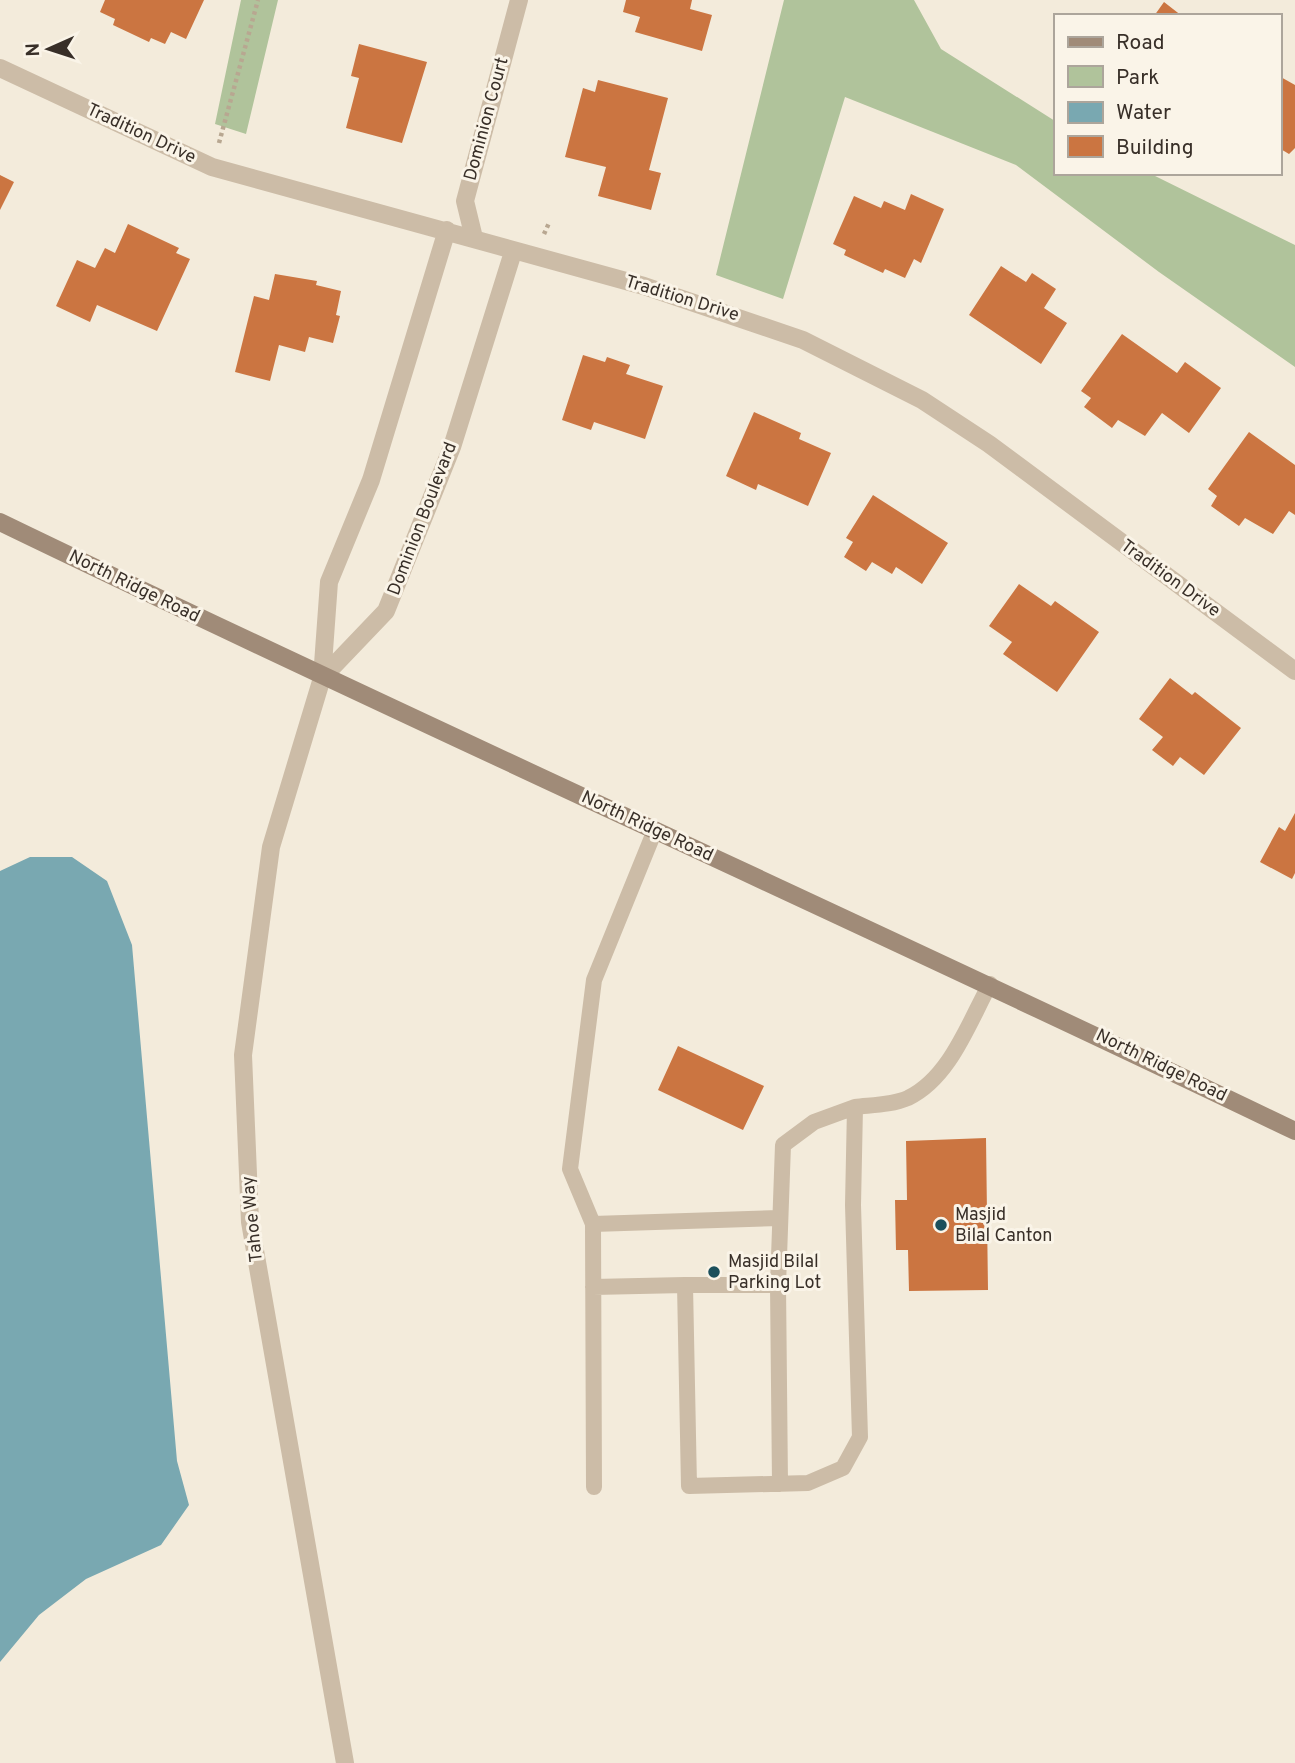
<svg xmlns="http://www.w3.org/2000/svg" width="1295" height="1763" font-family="Overpass,sans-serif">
<rect width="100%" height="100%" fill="#f3ebdb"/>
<path fill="#b0c39b" d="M241,0H278L246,134L215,124Z
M784,0H914L941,49L1055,121V173H1149L1295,245V367L1159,272L1016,165L845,97L783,299L716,275Z"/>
<path fill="#79a8b1" d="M30,857H72L107,881L132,945L177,1461L189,1505L161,1545L86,1579L39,1615L0,1662V871Z"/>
<path fill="#cb7541" d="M105,0H204L186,39L171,32L165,44L151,38L149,42L113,25L115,19L100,12Z
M626,0H692L690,9L712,15L702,51L635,32L640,17L623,12Z
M1164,2L1182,16H1154Z
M359,44L427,62L402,143L346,128L359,78L351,76Z
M1279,76L1295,85V148L1289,154L1279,148Z
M598,80L668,98L649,170L661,173L651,210L598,196L606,167L565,157L583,88L595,92Z
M0,175L14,182L0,210Z
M911,194L944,209L921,263L914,259L905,278L885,269L883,273L844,255L846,250L833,244L854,196L881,208L884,201L905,210Z
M128,224L179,248L176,253L190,259L157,331L97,305L90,322L56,306L77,260L95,268L105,248L115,253Z
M1001,266L1026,282L1032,273L1056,289L1044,308L1067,323L1041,364L969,315Z
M275,274L317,281L316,285L341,291L336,315L340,316L333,343L309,337L305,352L279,345L270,381L235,372L254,296L269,300Z
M1122,334L1177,373L1185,362L1221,388L1189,433L1162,413L1145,436L1118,420L1112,428L1084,407L1091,398L1081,391Z
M583,355L605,362L607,357L630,365L626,374L663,386L645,439L594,422L591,430L562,420Z
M754,412L801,433L799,439L831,453L808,506L758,484L756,490L726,476Z
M1249,432L1295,465V515L1289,511L1273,534L1245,518L1239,526L1211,506L1217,496L1208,489Z
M873,495L948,543L922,584L896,567L892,574L872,562L866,571L844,557L853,542L846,538Z
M1019,584L1051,606L1055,601L1099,632L1057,692L1003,654L1012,642L989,626Z
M1170,678L1192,695L1195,692L1241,728L1204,775L1180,757L1173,766L1152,750L1163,737L1139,719Z
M1295,813V873L1292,879L1260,862L1279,827L1285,831Z
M678,1046L764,1086L743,1130L658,1090Z
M986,1138L988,1290L909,1291L908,1250H896L895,1200H907L906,1141Z"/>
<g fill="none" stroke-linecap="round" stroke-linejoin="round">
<path stroke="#b8a791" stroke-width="4.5" stroke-dasharray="3.5 3.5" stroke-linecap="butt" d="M219,143L258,0
M544,234L549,223"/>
<path stroke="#ccbca7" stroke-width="16" d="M855,1107L814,1122L783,1145L778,1285H685L689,1486L808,1483L843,1468L860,1437L853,1205L855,1107C872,1105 892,1105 908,1098C950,1078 969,1022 990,984
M593,1224L570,1169L594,980L655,830
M778,1285L780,1484
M593,1287L685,1285
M594,1487L593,1224L779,1218"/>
<path stroke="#ccbca7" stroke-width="18" d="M0,68L212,167L644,286L803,340L922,400L989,444L1295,671
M474,238L465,201L519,0
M322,678L386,611L452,447L513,252
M345,1763L250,1222L243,1055L271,847L322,678L329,582L371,480L447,230"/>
<path stroke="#a08b78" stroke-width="18" d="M0,522C430,730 865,924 1295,1131"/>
</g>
<g fill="#1b4f5b" stroke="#faf4e8" stroke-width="2.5">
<circle cx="941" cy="1225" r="7"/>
<circle cx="714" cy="1272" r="7"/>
</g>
<g text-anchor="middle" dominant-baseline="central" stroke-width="6" stroke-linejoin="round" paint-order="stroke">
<g font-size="18" fill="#382f28" stroke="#faf4e8">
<text transform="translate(487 119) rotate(-75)">Dominion Court</text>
<text transform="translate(141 134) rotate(25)">Tradition Drive</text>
<text transform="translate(682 299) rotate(17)">Tradition Drive</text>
<text transform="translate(423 519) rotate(-69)">Dominion Boulevard</text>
<text transform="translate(1170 579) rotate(36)">Tradition Drive</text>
<text transform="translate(134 587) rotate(26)">North Ridge Road</text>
<text transform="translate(647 827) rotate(25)">North Ridge Road</text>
<text transform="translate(1161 1066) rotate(26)">North Ridge Road</text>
<text transform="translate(253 1219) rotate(-96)">Tahoe Way</text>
</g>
<g font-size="18" fill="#382f28" stroke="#faf4e8" text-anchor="start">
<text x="955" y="1215">Masjid<tspan x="955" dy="21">Bilal Canton</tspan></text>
<text x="728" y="1262">Masjid Bilal<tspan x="728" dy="21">Parking Lot</tspan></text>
</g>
</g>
<rect x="1054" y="14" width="228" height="161" fill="#faf4e8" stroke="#aca59b" stroke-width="2"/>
<rect x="1068" y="37" width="35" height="10" fill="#a08b78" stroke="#aca59b" stroke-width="2"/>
<text x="1116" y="49" font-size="21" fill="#382f28">Road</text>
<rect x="1068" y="66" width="35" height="21" fill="#b0c39b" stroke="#aca59b" stroke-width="2"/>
<text x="1116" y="84" font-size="21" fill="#382f28">Park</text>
<rect x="1068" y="102" width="35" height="21" fill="#79a8b1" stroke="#aca59b" stroke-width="2"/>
<text x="1116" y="119" font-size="21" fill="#382f28">Water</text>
<rect x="1068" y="136" width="35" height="21" fill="#cb7541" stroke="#aca59b" stroke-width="2"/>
<text x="1116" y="154" font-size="21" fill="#382f28">Building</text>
<g transform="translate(49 49) rotate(267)" stroke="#faf4e8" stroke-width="5" paint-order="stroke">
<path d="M0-5L12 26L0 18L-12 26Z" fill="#382f28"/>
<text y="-10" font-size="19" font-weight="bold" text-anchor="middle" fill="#382f28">N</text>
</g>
</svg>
